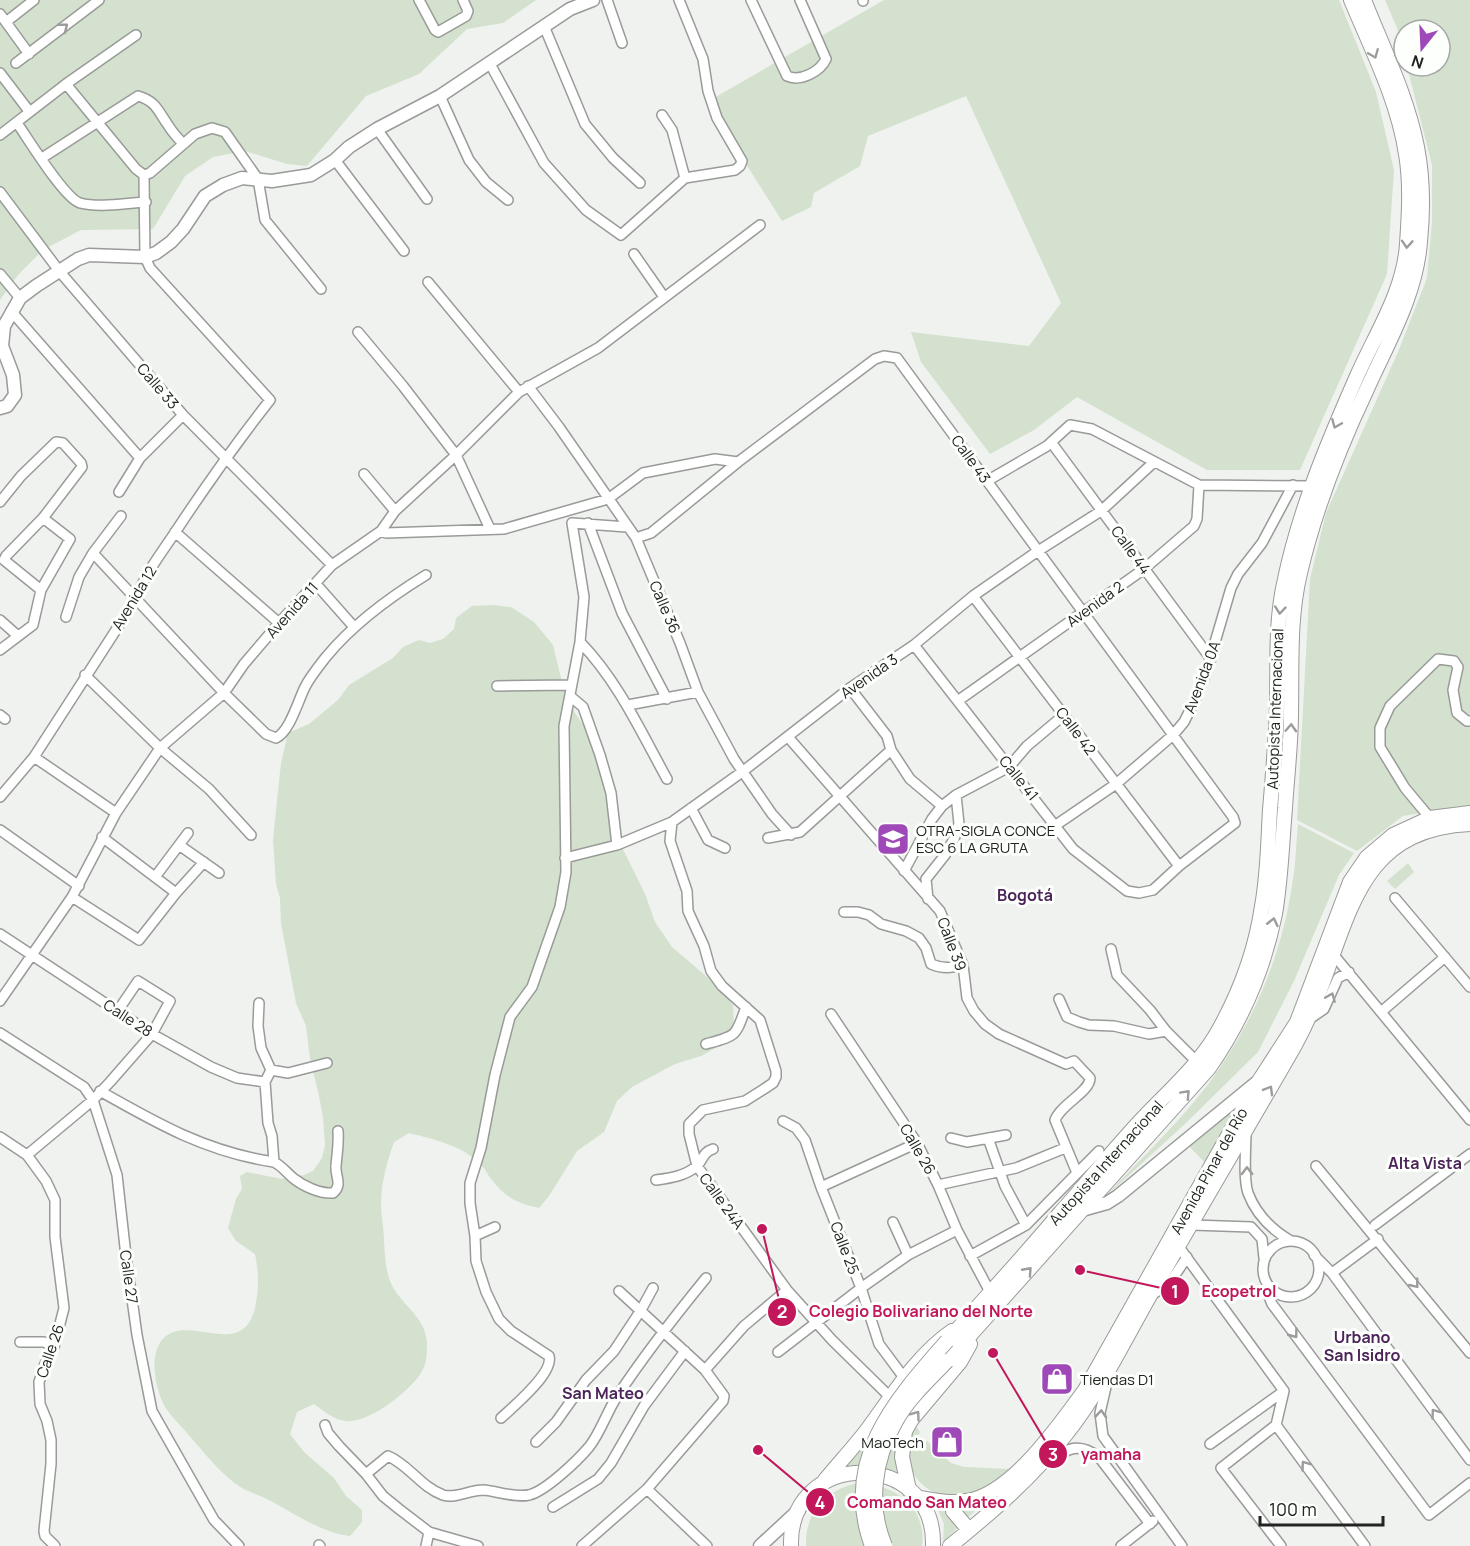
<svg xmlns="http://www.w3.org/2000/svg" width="1470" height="1546" font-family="Manrope,sans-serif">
<rect width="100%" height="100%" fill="#eff2ee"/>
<path fill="#d3e1ce" d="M0,0H536L503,23L467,29L419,74L366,96L307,166L287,164L245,151L213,157L185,176L153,229L81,230L43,250L18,275L0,300Z
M884,0H1339L1376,92L1394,170L1387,274L1300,470H1207L1077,397L1034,430L990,454L921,362L911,332L1029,346L1061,303L966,96L868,136L860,166L814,193L811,207L782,221L707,102Z
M1385,0H1470V805L1403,816L1357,851L1297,820L1310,579L1326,513L1398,352L1427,278L1432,222V165L1407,66H1440V30H1404V56L1397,28Z
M493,605L511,607L534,622L553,645L561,678L575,713L591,736L620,843L645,894L655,922L672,947L720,988L733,1005L734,1029L721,1045L701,1056L675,1064L632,1087L617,1101L604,1132L577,1151L549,1196L539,1208C517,1203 506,1198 492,1180C488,1176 486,1169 481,1165C464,1146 433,1139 409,1133L394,1142C387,1162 381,1183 381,1204C381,1216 384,1229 384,1241C385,1257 385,1274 394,1289C405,1307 426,1319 427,1343C427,1353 427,1364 421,1373C410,1391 368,1424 346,1421C334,1420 324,1411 314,1404L297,1412L290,1434L304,1452L334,1478L346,1496L362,1510V1522L350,1536C320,1532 297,1515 271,1501C262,1496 251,1493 242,1488C221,1475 203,1451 187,1433C179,1423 170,1416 164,1405C155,1387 149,1356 162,1340C187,1311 242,1362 255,1308C259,1289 259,1273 255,1254L236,1241L228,1228L236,1199L242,1189L240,1176L247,1172L282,1179L304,1175L313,1171L322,1158L325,1145L323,1117L319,1096L310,1058L306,1026L296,1003L281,923L280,898L276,884L273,840L276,810L281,763L288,733L309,724L338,700L349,685L393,658L403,647L419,640L430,643L443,639L454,629L456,618L472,606Z
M1298,824L1354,853L1339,875L1294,981L1258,1052L1186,1123L1105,1197C1144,1155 1189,1114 1221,1066C1259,1010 1284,946 1293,879C1296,861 1296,843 1298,824Z
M1408,863L1414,872L1395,889L1387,881Z
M1245,1099L1206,1164L1188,1145Z
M890,1411L905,1423L901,1473C884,1467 864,1465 847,1470L843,1466Z
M915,1425L920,1432L917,1438L923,1443L927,1441L951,1463L964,1467L1009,1469L1010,1472C996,1483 980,1495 961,1497C919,1499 895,1462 915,1425Z
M858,1483C894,1484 927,1506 922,1546H806C805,1511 826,1490 858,1483Z
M990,1496L943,1542L944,1524L937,1507C958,1514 973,1510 990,1496Z"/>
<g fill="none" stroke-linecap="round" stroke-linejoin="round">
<defs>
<path id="street" d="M419,0L435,30L438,32L466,16L468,11L463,0
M607,0L622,43
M751,0L787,76C800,82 820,72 826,59L800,0
M863,0V1
M0,14L29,54
M6,22L34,0
M544,26L585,124L613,158L640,183
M489,62L544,163L586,210L621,235L685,178L735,170L740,166L742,161L717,118L708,91L703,59L679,0
M16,63L99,0
M0,73L29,111
M66,84L136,169L144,175
M440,96L469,160L486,182L508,200
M662,115L672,130L685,178
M17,123C29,140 64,198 80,203C100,208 125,203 146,202
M377,129L427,199
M0,135L66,84L136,35
M42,158L138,96C156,101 158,111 168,125C172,132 178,138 183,144
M335,160L404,251
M144,175L150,173L195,134L212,128L225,132L258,179L265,220L321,289
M0,192L60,272L183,415L332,565
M634,254L664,297
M0,274L20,298
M428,282L519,392
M11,311L140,458
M358,332L403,386L456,455L490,529
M528,386L559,427L636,538L680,643L698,692L734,759L772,814L791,835
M1051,442L1211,659
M364,474L395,511
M987,481L1047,446L1070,425L1092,429L1199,485L1312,486
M119,492L140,458L183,415
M0,502L21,476L56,442L63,443L81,463L82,467L43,518L6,556L4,560L41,590
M588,523L622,613L667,699
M381,531L395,511L456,455L519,392L598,348L760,225
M175,532L279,623
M636,538L651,533L738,462L875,359L884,356L897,358L1233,817L1235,823L1179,866L1153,890L1139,893L1127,891L1073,849L914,645
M93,553L224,693L266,734L276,738C290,731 298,701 305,687C310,677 319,666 326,657C354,623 390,597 426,575
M316,584L354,627
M973,596L1179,866
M66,617L79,577L93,553L121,516
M0,620L18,636
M580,642C618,681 641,732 667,779
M0,650L33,625L41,590L70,539L43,518
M85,675L160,748L209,789L251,835
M497,686L571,685
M850,688L887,736L891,750L910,779L942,806
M570,696L583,707L600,755L611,793L617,845
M959,700L1144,569L1194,526L1197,519L1199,485
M628,705L698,692
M0,715L5,719
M788,737L940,911L963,965L967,998L974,1011L985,1024L999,1034L1066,1064L1074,1061L1090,1078C1090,1092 1061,1104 1055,1120L1077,1173
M34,757L116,813
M0,797L34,757L136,599C145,573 163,551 178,528C207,484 237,442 270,400L150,268L145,257L144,175
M691,808L708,840L725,848
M1430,818L1405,788L1380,747V728L1390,706L1438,659L1454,661L1458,667L1453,690L1457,713L1467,721H1470
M672,822L670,841L687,891L688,911L704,946L711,971L722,986L760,1020L776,1071V1077L773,1083L764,1089L745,1101L703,1110L689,1124V1134L697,1166L787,1290L832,1340L890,1397
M1056,825L1116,784L1173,735L1184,722L1193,704L1205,676L1231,588L1238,574L1262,543L1293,485
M0,830L79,886
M102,837L176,893
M768,838L800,832L891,750
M179,845L219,873
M565,858L617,845L672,822L742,772L850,688L914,645L973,596L1038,551L1101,511L1154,462
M904,871L932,819L942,806L956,795L1009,767L1027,746L1064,715
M155,877L188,833
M72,897L139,940L176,893L204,862
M1395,898L1470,987
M928,899L926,879L945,855L954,839L959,824L956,795
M844,912H858L869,915L881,924L906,931L919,938L926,948L931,964C943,969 951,968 963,965
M0,934L152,1034L211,1067L237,1078L265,1082
M1111,949L1117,975L1150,1010L1166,1031L1197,1062
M1333,954L1470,1120
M1059,999L1067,1017L1079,1022L1089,1025L1114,1026L1149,1034L1166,1031
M0,1001L72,897L116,813L160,748L224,693L244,664L279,623L332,565L381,531L386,533L504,529L608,499L643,473L715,459L738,462
M259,1003L258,1026L261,1048L271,1070L265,1082L268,1123L272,1136L274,1162
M1381,1012L1445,957
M831,1014L917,1143L938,1185L957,1230L990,1292
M1308,1020L1324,1009L1338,978L1349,972
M0,1033L84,1087L93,1100L117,1175L126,1256L137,1335L152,1411L214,1520L239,1546
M706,1044C738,1035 735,1037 746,1007
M271,1070L288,1073L327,1063
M100,1091C158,1124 207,1152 274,1162C282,1166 286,1172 293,1178C303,1186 320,1194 333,1193C343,1185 335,1176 336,1166C337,1153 339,1144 338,1131
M783,1121L796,1128L805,1140L821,1187L861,1288L879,1344L905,1379
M1246,1132C1246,1149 1243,1178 1248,1193C1256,1214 1272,1230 1291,1241
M0,1137L27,1155L46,1181L55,1200V1237L64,1308L54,1347L45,1364L39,1382L40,1404L47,1421L51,1440V1464L44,1531L45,1536L55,1546
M951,1138L967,1142L1006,1135
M988,1138L1005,1186L1026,1225
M27,1155L93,1100L110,1082L152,1034L170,1001L138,981L117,1012
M1316,1166L1470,1353
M656,1180C671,1178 685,1176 697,1166C703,1160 703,1152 713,1149
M938,1185L1016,1168L1065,1148
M821,1187L917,1143
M893,1222L908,1255
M1192,1225L1251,1227L1262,1239L1264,1258
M1375,1225L1470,1154
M475,1236L495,1227
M1263 1269a28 28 0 1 1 56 0a28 28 0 1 1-56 0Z
M1179,1247L1284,1391L1276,1425L1221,1468L1281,1546
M1314,1255L1332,1273L1470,1460
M970,1256L1026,1225L1099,1151
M1332,1273L1378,1239
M1267,1284L1268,1294L1272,1304L1429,1515L1470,1483
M1150,1296L1169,1284L1187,1257
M20,1342H44L54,1347
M778,1352L861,1288L908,1255L957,1230
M705,1370L744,1326L787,1290
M1108,1378L1100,1413L1103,1436L1182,1546
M501,1418C513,1407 554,1373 549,1356L511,1331L499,1319L486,1292L476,1261L475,1236L470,1203V1183L481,1148L495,1075L510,1017L532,987L560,907L566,872L564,726L580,642L584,597L572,523L627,527
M325,1425L328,1433L339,1446L366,1474L383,1496L399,1509L429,1532L478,1546
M1276,1425L1365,1546
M536,1442L556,1422L586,1380L614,1351L641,1310L653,1288
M1210,1444L1284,1391
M1047,1462C1067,1449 1078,1441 1099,1457L1150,1524
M366,1474L388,1456C409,1465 421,1487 443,1495C455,1499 470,1490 483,1490C498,1491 514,1498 529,1495C546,1491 578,1460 589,1447C601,1432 607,1411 618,1395C645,1354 675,1316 706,1278
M647,1489L707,1546
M553,1507L598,1479L611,1463L644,1406L685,1351
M319,1545L320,1546
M426,1546L429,1532
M582,1546L647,1489L723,1401L724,1396L705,1370L619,1291
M1121,1546L1153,1521"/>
<path id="secondary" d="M0,408L7,406L15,395L13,375L2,346L4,326L20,298L36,286L78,259L89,255L145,257L156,253L171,242L183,229L205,196L223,185L242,178L272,181L311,175L335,160L349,147L377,129L440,96L570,9L593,0
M1082,1210L1107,1203L1118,1196L1256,1083
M760,1546L799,1510"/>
<path id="primary" d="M947,1341C985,1298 1024,1256 1061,1212C1089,1181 1115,1147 1144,1117C1172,1088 1202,1062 1221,1026C1241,989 1256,948 1262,906C1268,874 1268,842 1270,810C1273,775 1276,740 1277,705C1278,663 1275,621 1285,579C1300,508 1328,442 1357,376C1376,333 1404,291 1407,244C1409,214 1411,184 1406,154C1398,101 1372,50 1351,0
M947,1361L1209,1068C1241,1022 1264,969 1275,914C1281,879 1282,843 1285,808C1287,776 1291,744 1291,713C1292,666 1289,619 1300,573C1315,509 1339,448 1367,389C1388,342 1416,295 1420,242C1423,212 1423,178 1417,147C1407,96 1383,48 1364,0
M825,1480C839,1463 854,1447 867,1430C893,1395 916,1356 952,1331
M909,1490L902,1457L905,1431L912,1419L960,1362L970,1344
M916,1497C932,1500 950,1504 967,1501C1012,1494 1059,1425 1085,1390L1259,1081L1297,1022L1350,882L1367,857L1393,835L1430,818L1470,813
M955,1502L953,1511L969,1530
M791,1546C788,1448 936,1449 933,1546
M950,1546C992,1512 1034,1476 1067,1433C1100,1391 1123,1343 1149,1297C1197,1212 1247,1129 1295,1045C1306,1025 1315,1004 1323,982C1353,900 1368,829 1470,824"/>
</defs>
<use href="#street" stroke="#999b98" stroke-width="12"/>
<use href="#secondary" stroke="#999b98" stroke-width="15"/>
<use href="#primary" stroke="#999b98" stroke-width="16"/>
<use href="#street" stroke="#fff" stroke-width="9"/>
<use href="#secondary" stroke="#fff" stroke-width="12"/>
<use href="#primary" stroke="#fff" stroke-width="14"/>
<defs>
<path id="primary-bridge" d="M872,1546C840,1461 895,1400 947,1341
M885,1546C868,1505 874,1459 896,1421C908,1399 929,1380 947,1361"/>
</defs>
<use href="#primary-bridge" stroke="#999b98" stroke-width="16" stroke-linecap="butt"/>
<use href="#primary-bridge" stroke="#fff" stroke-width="14"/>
</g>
<defs><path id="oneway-chevron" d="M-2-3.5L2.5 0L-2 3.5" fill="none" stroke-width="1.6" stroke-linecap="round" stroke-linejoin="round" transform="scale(1.5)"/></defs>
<g stroke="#9c9c9c">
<use href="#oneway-chevron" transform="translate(64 27) rotate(-38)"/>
<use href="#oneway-chevron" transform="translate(1374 54) rotate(68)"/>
<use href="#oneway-chevron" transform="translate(1407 244) rotate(94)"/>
<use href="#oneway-chevron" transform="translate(1336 424) rotate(113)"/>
<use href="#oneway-chevron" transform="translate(1280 610) rotate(96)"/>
<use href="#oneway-chevron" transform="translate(1291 728) rotate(-87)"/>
<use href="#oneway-chevron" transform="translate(1273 922) rotate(-77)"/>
<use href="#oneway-chevron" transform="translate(1331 997) rotate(-67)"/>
<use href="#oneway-chevron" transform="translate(1269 1090) rotate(-60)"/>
<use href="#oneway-chevron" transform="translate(1186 1094) rotate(-47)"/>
<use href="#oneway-chevron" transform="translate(1247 1171) rotate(-91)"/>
<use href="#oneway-chevron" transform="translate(1028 1271) rotate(-48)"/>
<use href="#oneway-chevron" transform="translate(1415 1284) rotate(51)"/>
<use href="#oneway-chevron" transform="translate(1294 1334) rotate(53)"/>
<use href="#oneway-chevron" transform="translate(1435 1413) rotate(-126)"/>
<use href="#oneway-chevron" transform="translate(1101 1414) rotate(-86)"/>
<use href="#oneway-chevron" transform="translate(916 1415) rotate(-54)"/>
<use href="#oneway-chevron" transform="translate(1305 1465) rotate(-126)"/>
</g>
<defs>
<symbol id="school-square" viewBox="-11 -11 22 22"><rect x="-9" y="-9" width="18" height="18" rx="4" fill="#9e49b7" stroke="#fcfffc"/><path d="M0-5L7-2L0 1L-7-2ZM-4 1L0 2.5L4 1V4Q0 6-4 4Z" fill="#fff"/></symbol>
<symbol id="shop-square" viewBox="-11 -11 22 22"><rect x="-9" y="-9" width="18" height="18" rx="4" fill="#9e49b7" stroke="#fcfffc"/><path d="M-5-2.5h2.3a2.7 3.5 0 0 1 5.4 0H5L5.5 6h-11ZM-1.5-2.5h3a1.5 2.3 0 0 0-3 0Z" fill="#fff"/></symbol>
</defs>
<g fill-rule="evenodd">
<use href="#school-square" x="874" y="820" width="38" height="38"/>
<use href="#shop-square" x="1038" y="1360" width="38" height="38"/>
<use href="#shop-square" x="928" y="1423" width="38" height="38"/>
</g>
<g text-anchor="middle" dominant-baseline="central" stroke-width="6" stroke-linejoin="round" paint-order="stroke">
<g font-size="15" fill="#222322" stroke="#fcfffc">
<text transform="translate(158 386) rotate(49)">Calle 33</text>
<text transform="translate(971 459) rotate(54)">Calle 43</text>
<text transform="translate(1131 550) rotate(54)">Calle 44</text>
<text transform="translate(134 598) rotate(-59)">Avenida 12</text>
<text transform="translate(1095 604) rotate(-36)">Avenida 2</text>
<text transform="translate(665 607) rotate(67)">Calle 36</text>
<text transform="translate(292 610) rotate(-48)">Avenida 11</text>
<text transform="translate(869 676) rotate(-35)">Avenida 3</text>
<text transform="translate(1202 677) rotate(-69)">Avenida 0A</text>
<text transform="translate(1275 709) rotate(-88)">Autopista Internacional</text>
<text transform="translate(1076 731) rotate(53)">Calle 42</text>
<text transform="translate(1019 778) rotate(51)">Calle 41</text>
<text transform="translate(952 944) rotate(69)">Calle 39</text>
<text transform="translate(128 1018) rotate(33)">Calle 28</text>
<text transform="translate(918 1149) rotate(60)">Calle 26</text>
<text transform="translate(1106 1163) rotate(-48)">Autopista Internacional</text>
<text transform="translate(1209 1171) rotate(-61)">Avenida Pinar del Río</text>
<text transform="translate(722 1201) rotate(54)">Calle 24A</text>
<text transform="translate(845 1248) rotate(69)">Calle 25</text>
<text transform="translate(129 1277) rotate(82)">Calle 27</text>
<text transform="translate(50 1351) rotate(-71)">Calle 26</text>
</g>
<g font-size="15" fill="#222322" stroke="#fcfffc" text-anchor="start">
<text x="916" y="830">OTRA-SIGLA CONCE<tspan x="916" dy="17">ESC 6 LA GRUTA</tspan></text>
<text x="1080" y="1379">Tiendas D1</text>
<text x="924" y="1442" text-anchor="end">MaoTech</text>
</g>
<g font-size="16" font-weight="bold" fill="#4d2459" stroke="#fcfffc">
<text x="1025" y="895">Bogotá</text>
<text x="1425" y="1163">Alta Vista</text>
<text x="1362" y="1337">Urbano<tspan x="1362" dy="18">San Isidro</tspan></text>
<text x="603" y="1393">San Mateo</text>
</g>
</g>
<path fill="none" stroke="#c2185b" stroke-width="2" d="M1080 1270L1175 1291M762 1229L782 1312M993 1353L1053 1454M758 1450L820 1502"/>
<g fill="#c2185b" stroke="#fcfffc" stroke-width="2">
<circle cx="1080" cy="1270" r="6"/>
<circle cx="762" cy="1229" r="6"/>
<circle cx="993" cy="1353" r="6"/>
<circle cx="758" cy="1450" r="6"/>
<circle cx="1175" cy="1291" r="15"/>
<circle cx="782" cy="1312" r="15"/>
<circle cx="1053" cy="1454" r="15"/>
<circle cx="820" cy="1502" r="15"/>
</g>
<g font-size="18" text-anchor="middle" font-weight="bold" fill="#fff">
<text x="1175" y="1298">1</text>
<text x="782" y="1318">2</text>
<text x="1053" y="1461">3</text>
<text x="820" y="1509">4</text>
</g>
<g font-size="16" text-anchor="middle" font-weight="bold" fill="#c2185b" stroke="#fcfffc" stroke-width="6" stroke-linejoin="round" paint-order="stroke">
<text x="1239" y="1297">Ecopetrol</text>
<text x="921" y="1317">Colegio Bolivariano del Norte</text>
<text x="1111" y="1460">yamaha</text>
<text x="927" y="1508">Comando San Mateo</text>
</g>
<g transform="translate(1422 48) rotate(198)"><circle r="28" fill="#fcfffc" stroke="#a5a7a5" stroke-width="1.5"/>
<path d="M0-4.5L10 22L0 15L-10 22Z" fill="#9e49b7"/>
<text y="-9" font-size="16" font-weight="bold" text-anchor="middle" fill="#222322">N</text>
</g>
<path d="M1260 1516v9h123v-9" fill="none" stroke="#222322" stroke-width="3"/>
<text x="1269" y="1516" font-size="18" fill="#222322" stroke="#fcfffc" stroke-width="4.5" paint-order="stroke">100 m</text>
</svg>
